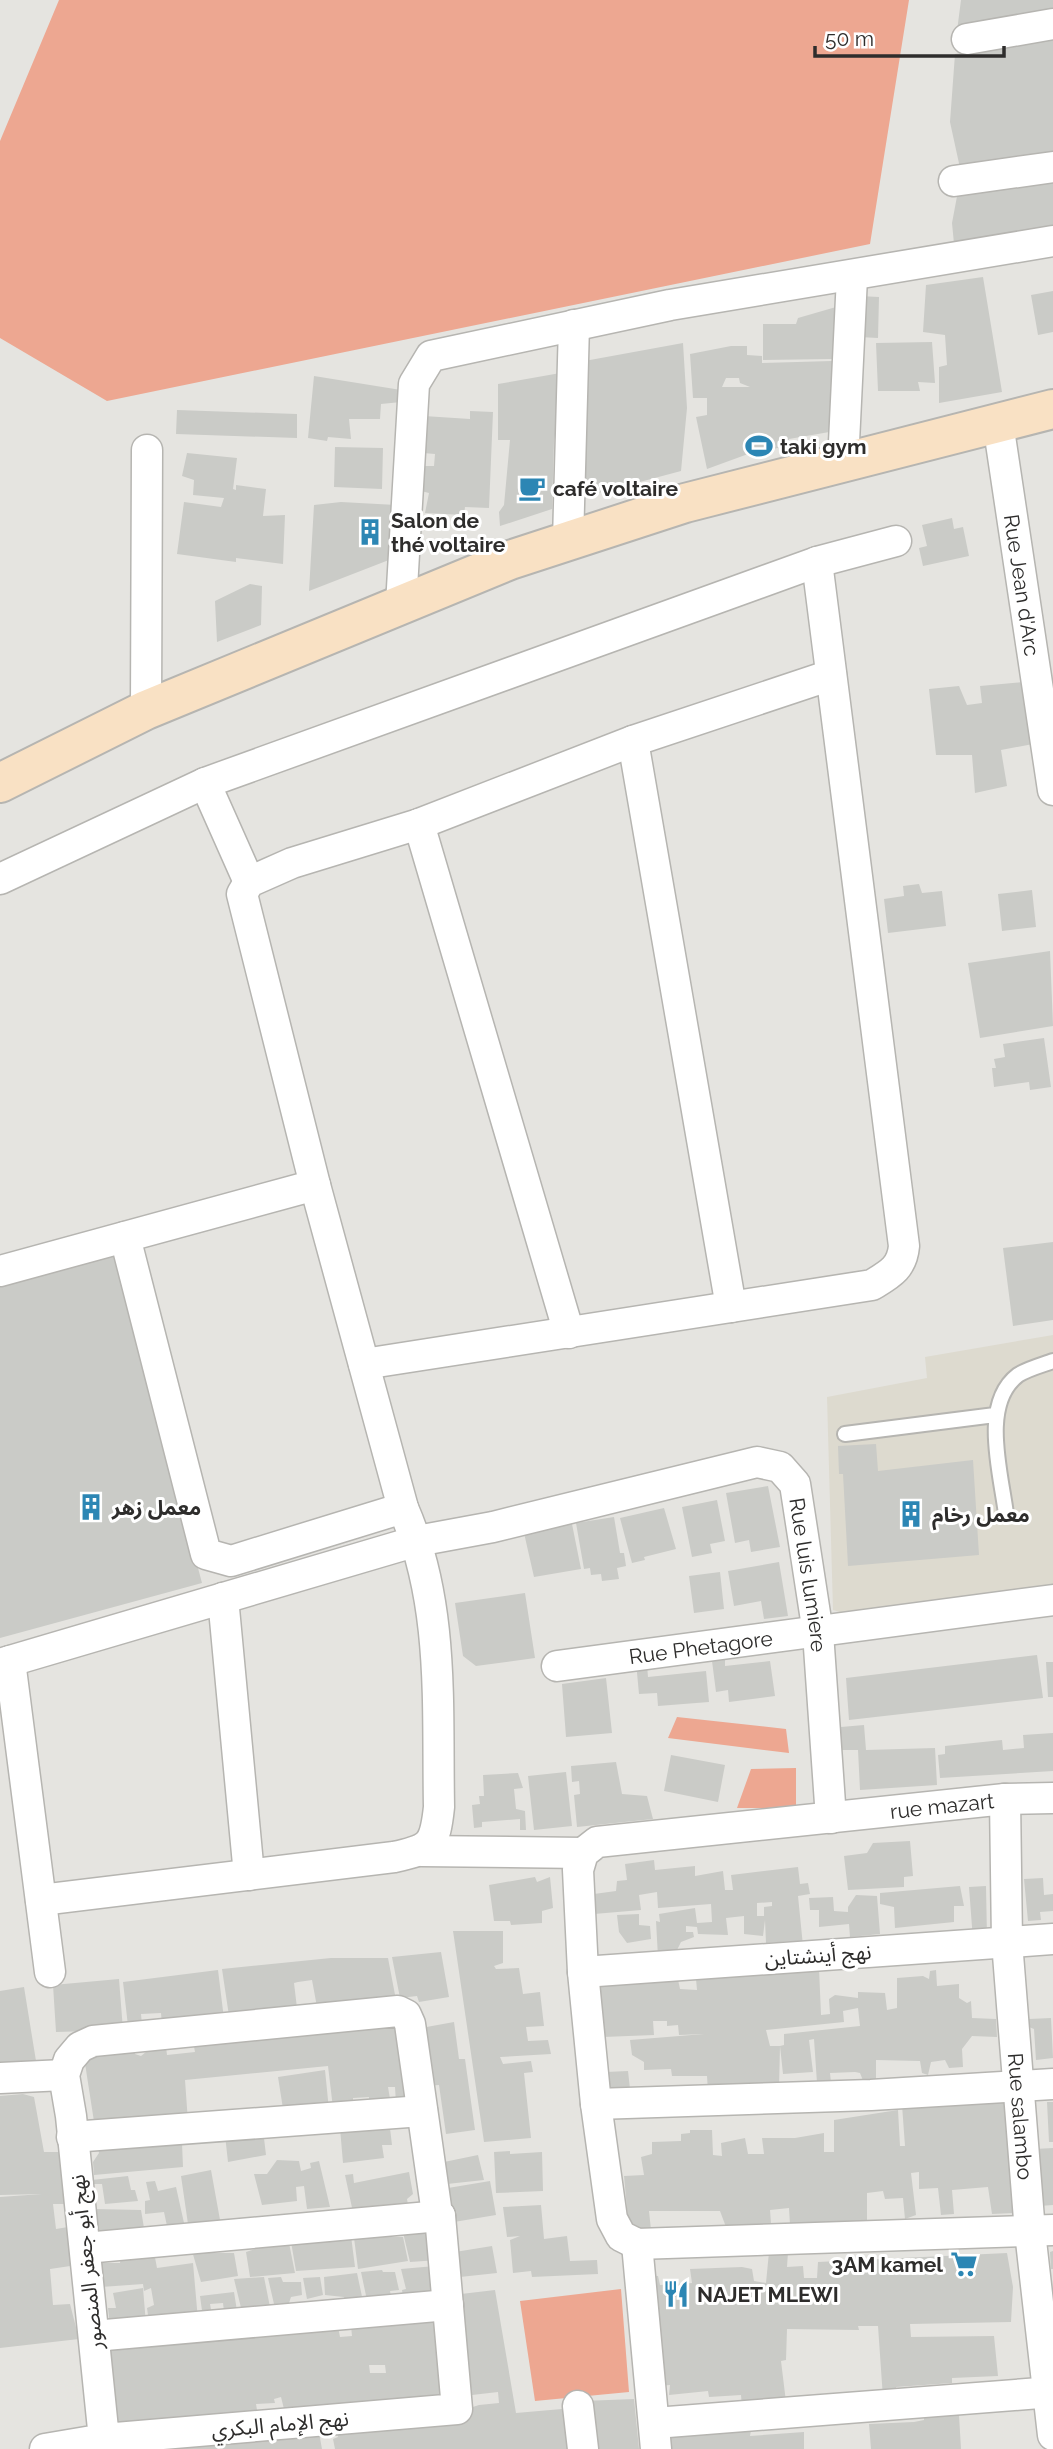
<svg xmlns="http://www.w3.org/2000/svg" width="1053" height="2449" font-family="Raleway,'Noto Sans Arabic',sans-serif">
<rect width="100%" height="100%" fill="#e5e4e0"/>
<path fill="#dddacf" d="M1053,1335V1585L843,1613L833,1610L827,1397L927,1378L925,1357Z"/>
<path fill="#eda791" d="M59,0H909L870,244L107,401L0,338V141Z
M677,1717L786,1729L789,1753L668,1738Z
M796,1768V1808H737L751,1769Z
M621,2289L629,2392L535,2401L520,2301Z"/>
<path fill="#cacbc7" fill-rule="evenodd" d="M961,0H1053V16L957,31Z
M1053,40V156L960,168L950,122L955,54Z
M1053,179V237L955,254L952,223L958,191Z
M983,277L1002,392L939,403V367L947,365L945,335L923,332L926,285Z
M1053,291V332L1038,335L1031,295Z
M859,296L879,297L878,338L859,337Z
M836,307L832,359L763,360V324H796L798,318Z
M932,342L935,383L918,382L920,391H878L876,343Z
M683,343L687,408L681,471L576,499L579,362Z
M731,346H747V355L762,356V363L832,361L835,431L789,439L787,446L748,454L707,469L696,417L707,415V398H693L690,354ZM726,378H739L740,383L750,387H722Z
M566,372L554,441L552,509L500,526L499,512L504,505L510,440H498V384Z
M314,376L401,390V402L381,404L380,419H349L351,439L328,437L327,441L308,438Z
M177,410L297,414V438L176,434Z
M470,411L493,412L489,508L465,507L464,515L425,513L429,493L421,491L423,466H434L435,454L423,453L424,416L470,419Z
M335,447L383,448L382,489L334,487Z
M187,453L237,458L233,489L236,490V485L266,489L263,516L285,515L283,564L236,558V562L177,554L184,502L221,507L224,498L193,495L194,480L182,476Z
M341,502L396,505L394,558L309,591L314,505Z
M952,518L954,529L963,527L969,556L923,566L919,548L927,546L922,525Z
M250,584L262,586L261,625L217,642L215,601Z
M1023,682L1033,744L1001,750L1007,786L975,793L972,755H936L929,689L959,686L967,705L982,703L980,686Z
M919,884L922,893L942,891L946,926L888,933L884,899L904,896L903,886Z
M1032,890L1036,927L1002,931L998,894Z
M1050,951L1053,1026L980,1038L968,963Z
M1044,1038L1051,1087L1030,1090L1029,1082L994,1087L992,1068H996L994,1059L1005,1057L1003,1044Z
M1053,1242V1320L1013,1326L1003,1248Z
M115,1255L202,1583L0,1638V1284Z
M876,1444L878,1471L973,1460L979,1555L848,1566L843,1474H839L838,1446Z
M768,1486L780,1547L751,1552L749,1540L735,1543L726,1493Z
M717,1500L725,1541L710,1544L712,1553L692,1557L682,1507Z
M664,1508L676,1549L644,1557L645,1560L632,1563L620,1518Z
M614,1517L620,1553H624L626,1566L617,1568L619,1579L602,1581L601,1574L591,1575L590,1568L584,1569L576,1523Z
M572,1524L581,1569L534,1577L524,1533Z
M779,1562L788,1616L764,1619L761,1601L734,1606L728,1571Z
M720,1572L724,1609L694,1613L689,1576Z
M525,1593L535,1658L476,1666L463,1656L455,1603Z
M1037,1655L1043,1698L849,1720L846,1678Z
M725,1660V1666L770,1661L775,1696L729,1702L728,1690L716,1692L712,1661Z
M636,1662L647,1665L648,1677L706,1671L709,1702L658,1706L657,1693L639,1694Z
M1046,1662H1053V1697H1048Z
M606,1678L612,1733L566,1737L562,1684Z
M864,1725L866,1750L935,1748L937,1785L860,1790L858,1750H841V1727Z
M1053,1733V1771L940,1778L938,1755L945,1754V1746L1002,1740L1003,1750L1024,1748L1023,1735Z
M671,1755L725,1765L718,1802L664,1791Z
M616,1762L622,1794L647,1796L653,1819L577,1827L574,1795L580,1794L579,1781L572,1782L571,1766Z
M566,1772L572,1826L534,1830L528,1776Z
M518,1773L523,1788L514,1789L516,1809L525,1811L526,1830H520V1819L482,1822V1827L474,1828L472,1805L480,1804L479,1796H484L483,1775Z
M910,1841L913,1876L904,1877V1887L848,1890L844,1856L867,1853L873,1843Z
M654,1860L655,1870L695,1866V1876L723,1871L725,1890H733L731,1875L798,1867L800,1884L808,1883L810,1894L798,1896L803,1946L794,1945L793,1941L766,1943L765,1920L763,1936L744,1934V1916L726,1918L728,1935L698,1934L697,1927L686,1926V1932H693L694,1937L681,1942L674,1956L658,1957L656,1921L660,1922L659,1914L695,1908L697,1923L712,1922L711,1904L658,1908L657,1892L639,1895L641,1910L594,1914V1894L616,1891L617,1881L627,1880L625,1864ZM772,1902V1906L764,1907V1916H757V1903Z
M535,1877L537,1882L550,1877L553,1908L542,1911V1923L511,1925L510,1921H494L489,1885Z
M1043,1878L1044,1895L1053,1894V1911L1040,1912L1041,1920L1028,1921L1024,1879Z
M960,1886L964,1906H954V1922L895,1928L894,1907L880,1904V1893Z
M986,1886L987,1938L973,1940L969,1887Z
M856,1895L877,1896L880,1934L850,1937L849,1924L819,1927V1910H810L809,1898L833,1897L834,1911L848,1912V1907Z
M639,1914V1925L650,1926L651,1939L627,1943L619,1932L617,1915Z
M453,1931H503V1963L494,1966L496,1969L519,1968L523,1994L540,1992L544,2026L526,2027L528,2041L548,2040L551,2054L500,2057L503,2064L531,2061L533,2072L524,2073L531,2138L484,2142Z
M441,1952L449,1997L419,2002L417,1996L400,1998L392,1957Z
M331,1958H388L396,2000L317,2007L312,1980L298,1982L294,1983L297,2008L229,2016L222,1969Z
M819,1968L821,2015L830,2014L829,1999L835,1995L858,1998V1992L885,1993L887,2010L897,2008V1978L923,1976L929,1979L930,1971L936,1970L937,1986L959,1984V1998L967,2003L971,2001L972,2018L996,2019L997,2037L972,2036L962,2049L963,2067L949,2068L945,2060L931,2062L928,2075L922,2073L920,2061L876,2060V2081L864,2083L860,2073L855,2072L830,2073L831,2083H817L814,2039L809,2040L813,2072L783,2074L780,2046L784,2045V2034L860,2026L858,2008L843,2011L844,2022L766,2030L770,2046H780L779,2088L708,2092L707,2076H672L671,2069L644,2070V2062L632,2055L630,2040L704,2034L679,2035L678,2025L667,2026V2021H653L654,2035L603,2037L598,1983L677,1975L680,1989L697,1990L696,1979Z
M218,1970L224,2019L162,2025L161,2013L141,2014L142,2025L128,2026L123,1982Z
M119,1979L123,2030L56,2032L53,1985Z
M24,1987L36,2061L0,2064V1991Z
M1051,2018L1053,2058L1036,2060L1034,2029L1029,2027V2019Z
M454,2022L459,2059H465L475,2130L446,2134L439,2085L425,2086L421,2028Z
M395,2023L399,2059L407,2061L411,2103H396L395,2087H388L390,2099L369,2105V2097L353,2098V2108H333L328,2066L185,2080L188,2122L95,2128L84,2057L133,2048L135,2054L141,2056L151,2048L166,2047L167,2055L195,2052L193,2041Z
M325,2070L329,2110L284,2115L278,2077Z
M628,2071L630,2089L607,2091L606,2072Z
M23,2094L34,2097L44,2152H68L71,2204H53L56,2229L74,2226L77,2265L50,2269L53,2305L70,2304L79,2339L0,2348V2197L42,2194L0,2195V2096Z
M1005,2101L1014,2213L992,2214L988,2187L952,2190L954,2214L941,2215L938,2188L919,2189V2172L911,2173L916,2215L905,2219L903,2198L885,2199L883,2191L867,2193V2221L790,2225L789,2208L770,2210L771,2224L726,2227L720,2211H649L651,2230L629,2231L624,2176L644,2175L641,2157L652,2154V2142L681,2141V2134L690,2133V2130H712L713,2155L722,2156L721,2143L745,2138L748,2154H764L762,2138H795L824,2133V2152H834V2120L898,2110L900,2146H905L902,2105Z
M1047,2102H1053V2142H1049Z
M389,2120L392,2145H382L384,2158L343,2163L340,2128Z
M263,2130L266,2155L228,2162L225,2135Z
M136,2138L182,2143L183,2167L94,2175L93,2162L99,2153L98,2148H137Z
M1053,2148V2205L1039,2206L1035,2149Z
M510,2151V2154L542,2152L543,2191L496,2193L494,2152Z
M478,2155L484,2180L447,2184L444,2162Z
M277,2160L299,2161L301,2171L311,2168L310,2163L319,2161L330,2207L307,2209L304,2186L296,2187L297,2201L262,2205L254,2174H267Z
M211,2170L222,2231H189L181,2176Z
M409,2172L413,2194L407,2199L410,2216L354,2217L345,2175L353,2174L354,2183Z
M128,2176L131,2190H135L138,2201L105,2204L102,2184H92V2180Z
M155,2181L158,2191L176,2187L184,2223L167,2226L164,2212L145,2214V2201L150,2200L146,2182Z
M490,2181L496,2215L454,2222L448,2188Z
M541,2205L544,2239L567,2236L570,2261L597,2260L598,2274L532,2277L531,2271L513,2273L510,2240L520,2236L507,2237L503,2207Z
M94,2209L141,2210L145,2234L96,2236Z
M432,2223L438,2260L410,2262L401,2224Z
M389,2227L392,2237H403L408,2261L358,2269L353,2230Z
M350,2228L355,2267L296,2271L290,2236Z
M288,2238L295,2273L250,2277L246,2252L261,2247L262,2241Z
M211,2242L215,2253H234L238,2276L201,2282L190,2244Z
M492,2246L497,2273L460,2277L455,2252Z
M153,2247L157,2268L193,2263L198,2320L149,2322L147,2308L154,2305L151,2288L144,2291L143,2284L101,2287L99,2263H120L122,2250Z
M1053,2251V2269H1051L1050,2252Z
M769,2252H788L787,2267L803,2266L804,2278H817L818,2262L1007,2253L1013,2287L1011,2322L910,2324L911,2337L994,2336L998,2376L952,2378V2383L896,2387L897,2397L883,2398L878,2326H858L859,2330L787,2329L786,2360L781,2361L786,2402L742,2407L741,2395L709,2397L708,2391L669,2395L670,2385L656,2386L645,2276H658L660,2285L692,2283L690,2269L742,2267L752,2269L754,2281L766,2283Z
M435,2266L443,2298L404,2303L402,2290L406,2289L401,2269Z
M382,2270L383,2272H395L399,2290L390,2291L392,2302L368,2305L361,2272Z
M357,2273L364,2306L347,2309L344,2297L325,2295L324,2277Z
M264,2277L271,2312L243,2316L234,2279Z
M281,2277L283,2282H301L302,2295L291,2297L289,2303L274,2304L268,2278Z
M320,2277L323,2295L307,2299L303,2278Z
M143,2288L146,2324L110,2326L108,2308H116L113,2293Z
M495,2290L516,2413L562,2409L570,2449H335L333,2439L338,2437L336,2425L448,2415L479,2405L499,2403L498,2392L472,2395L470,2381L460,2383L450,2314L464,2312L461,2294Z
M234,2292L238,2317L225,2320L223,2303L210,2304L213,2320L203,2318L200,2296Z
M442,2316L449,2400L285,2413L281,2397L274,2399L275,2403L256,2404L258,2416L110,2429L101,2344L338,2327L340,2337L352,2336L351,2326ZM369,2365H385L386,2373H370Z
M634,2399L639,2449H590L583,2401Z
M954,2408L959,2415L961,2449H871L869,2424L914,2422L924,2420V2415Z
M318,2427L322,2449H136Z
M751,2430L750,2436L804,2432V2449H659L670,2431Z"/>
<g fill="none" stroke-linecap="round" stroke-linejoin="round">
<defs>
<path id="lane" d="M845,1434L995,1415
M1006,1514C1001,1473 980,1404 1018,1375C1027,1369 1042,1365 1053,1361"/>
<g id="street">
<path d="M967,39L1053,24"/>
<path d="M954,181L1053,167"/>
<path id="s1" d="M998,423L1053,790"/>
<path d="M843,463L852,277"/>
<path d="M568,541L574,325"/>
<path d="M401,605L414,384L431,356L670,305L1053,241"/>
<path d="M146,710L147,450"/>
<path d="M633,741L731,1307"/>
<path d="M205,783L249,882"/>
<path d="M419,824L569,1333"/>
<path d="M0,879L205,783L817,562L896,541"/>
<path d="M315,1185L242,894L249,882L292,863L419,824L633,741L831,675"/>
<path d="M125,1237L206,1554L231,1561L403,1508"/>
<path d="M0,1271L315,1185L403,1508C445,1604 437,1705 439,1807C435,1845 431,1849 394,1857L41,1900"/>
<path d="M364,1364L872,1285C890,1274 902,1268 904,1246L817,562"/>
<path d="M223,1598L249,1875"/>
<path d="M10,1661L50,1972"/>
<path id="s2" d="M0,1664L417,1541L493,1527L757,1462L780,1467L795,1484L818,1633L831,1818"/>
<path id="s3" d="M557,1666L1053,1600"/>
<path d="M1053,1798L1005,1799L597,1842L583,1853L578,1870L583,1972L596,2104L612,2219L621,2236L637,2244L1053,2230"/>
<path id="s4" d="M1005,1799L1007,1942L1030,2232L1053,2435"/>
<path d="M422,1851L583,1853"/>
<path d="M583,1972L1053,1939"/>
<path d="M0,2078L64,2075"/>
<path d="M596,2104L871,2095L1053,2084"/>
<path d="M72,2137L422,2111"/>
<path d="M637,2244L656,2449"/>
<path d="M85,2248L440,2216"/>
<path d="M94,2336L448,2305"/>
<path d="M578,2406L583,2449"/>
<path d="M655,2423L1053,2392"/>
<path d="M45,2449L104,2439L457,2409L440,2216L437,2214L410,2024L406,2015L398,2011L93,2041L80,2047L69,2060L64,2075L71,2116L104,2439L105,2449"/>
</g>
<path id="secondary" d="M0,783L146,710L510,560L685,503L1053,409"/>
</defs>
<use href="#lane" stroke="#b6b5b1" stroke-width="18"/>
<use href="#street" stroke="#b6b5b1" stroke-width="33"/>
<use href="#secondary" stroke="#b6b5b1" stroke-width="42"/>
<use href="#lane" stroke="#fff" stroke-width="14"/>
<use href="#street" stroke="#fff" stroke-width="30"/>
<use href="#secondary" stroke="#f9e1c4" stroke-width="38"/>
</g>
<defs>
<symbol id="stadium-bare" viewBox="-9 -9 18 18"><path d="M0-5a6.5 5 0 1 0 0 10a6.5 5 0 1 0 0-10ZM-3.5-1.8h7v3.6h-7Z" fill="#2c86b4" stroke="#fff" stroke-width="2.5" paint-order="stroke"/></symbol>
<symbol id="cafe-bare" viewBox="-9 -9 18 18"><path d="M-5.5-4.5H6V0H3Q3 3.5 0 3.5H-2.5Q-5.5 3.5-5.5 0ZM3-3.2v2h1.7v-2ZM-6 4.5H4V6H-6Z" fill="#2c86b4" stroke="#fff" stroke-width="2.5" paint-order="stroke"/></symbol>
<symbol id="building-bare" viewBox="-9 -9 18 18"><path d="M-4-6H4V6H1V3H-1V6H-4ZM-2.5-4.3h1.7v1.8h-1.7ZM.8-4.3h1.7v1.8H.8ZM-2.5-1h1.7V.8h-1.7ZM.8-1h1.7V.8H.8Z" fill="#2c86b4" stroke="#fff" stroke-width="2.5" paint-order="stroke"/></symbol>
<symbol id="supermarket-bare" viewBox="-9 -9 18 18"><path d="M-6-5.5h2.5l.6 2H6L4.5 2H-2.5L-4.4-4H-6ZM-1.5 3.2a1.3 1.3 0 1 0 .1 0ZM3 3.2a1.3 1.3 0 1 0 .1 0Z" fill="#2c86b4" stroke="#fff" stroke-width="2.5" paint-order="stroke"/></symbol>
<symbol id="restaurant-bare" viewBox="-9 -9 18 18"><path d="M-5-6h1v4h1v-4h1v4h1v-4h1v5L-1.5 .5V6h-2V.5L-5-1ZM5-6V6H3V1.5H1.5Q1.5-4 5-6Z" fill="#2c86b4" stroke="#fff" stroke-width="2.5" paint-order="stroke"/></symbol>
</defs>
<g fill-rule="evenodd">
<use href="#stadium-bare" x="740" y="427" width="38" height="38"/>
<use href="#cafe-bare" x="513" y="469" width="38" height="38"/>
<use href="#building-bare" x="351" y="513" width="38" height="38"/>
<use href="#building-bare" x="72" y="1488" width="38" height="38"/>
<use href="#building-bare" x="892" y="1495" width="38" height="38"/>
<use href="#supermarket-bare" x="945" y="2245" width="38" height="38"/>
<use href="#restaurant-bare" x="657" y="2275" width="38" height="38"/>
</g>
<g text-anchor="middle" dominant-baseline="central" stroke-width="6" stroke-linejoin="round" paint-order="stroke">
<g font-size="21" font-weight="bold" fill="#2e2d2c" stroke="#fff" text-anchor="start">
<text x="780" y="446">taki gym</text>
<text x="553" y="488">café voltaire</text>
<text x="391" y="520">Salon de<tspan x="391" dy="24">thé voltaire</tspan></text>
<text x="112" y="1507">معمل زهر</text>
<text x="932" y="1514">معمل رخام</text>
<text x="943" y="2264" text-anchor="end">3AM kamel</text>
<text x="697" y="2294">NAJET MLEWI</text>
</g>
<g font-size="21" fill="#2e2d2c" stroke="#fff">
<text stroke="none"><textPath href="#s1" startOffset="164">Rue Jean d'Arc</textPath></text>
<text stroke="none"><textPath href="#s2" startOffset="922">Rue luis lumiere</textPath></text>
<text stroke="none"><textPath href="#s3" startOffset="145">Rue Phetagore</textPath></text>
<text transform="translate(942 1806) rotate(-6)">rue mazart</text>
<text transform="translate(818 1955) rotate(-4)">نهج أينشتاين</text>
<text stroke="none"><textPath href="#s4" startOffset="318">Rue salambo</textPath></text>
<text transform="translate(86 2262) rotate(-96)">نهج أبو جعفر المنصور</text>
<text transform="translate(280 2424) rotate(-5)">نهج الإمام البكري</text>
</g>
</g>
<path d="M815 46v10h189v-10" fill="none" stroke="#2e2d2c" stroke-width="3.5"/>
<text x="825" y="46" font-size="21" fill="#2e2d2c" stroke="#ffffff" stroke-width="5" paint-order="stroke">50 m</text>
</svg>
